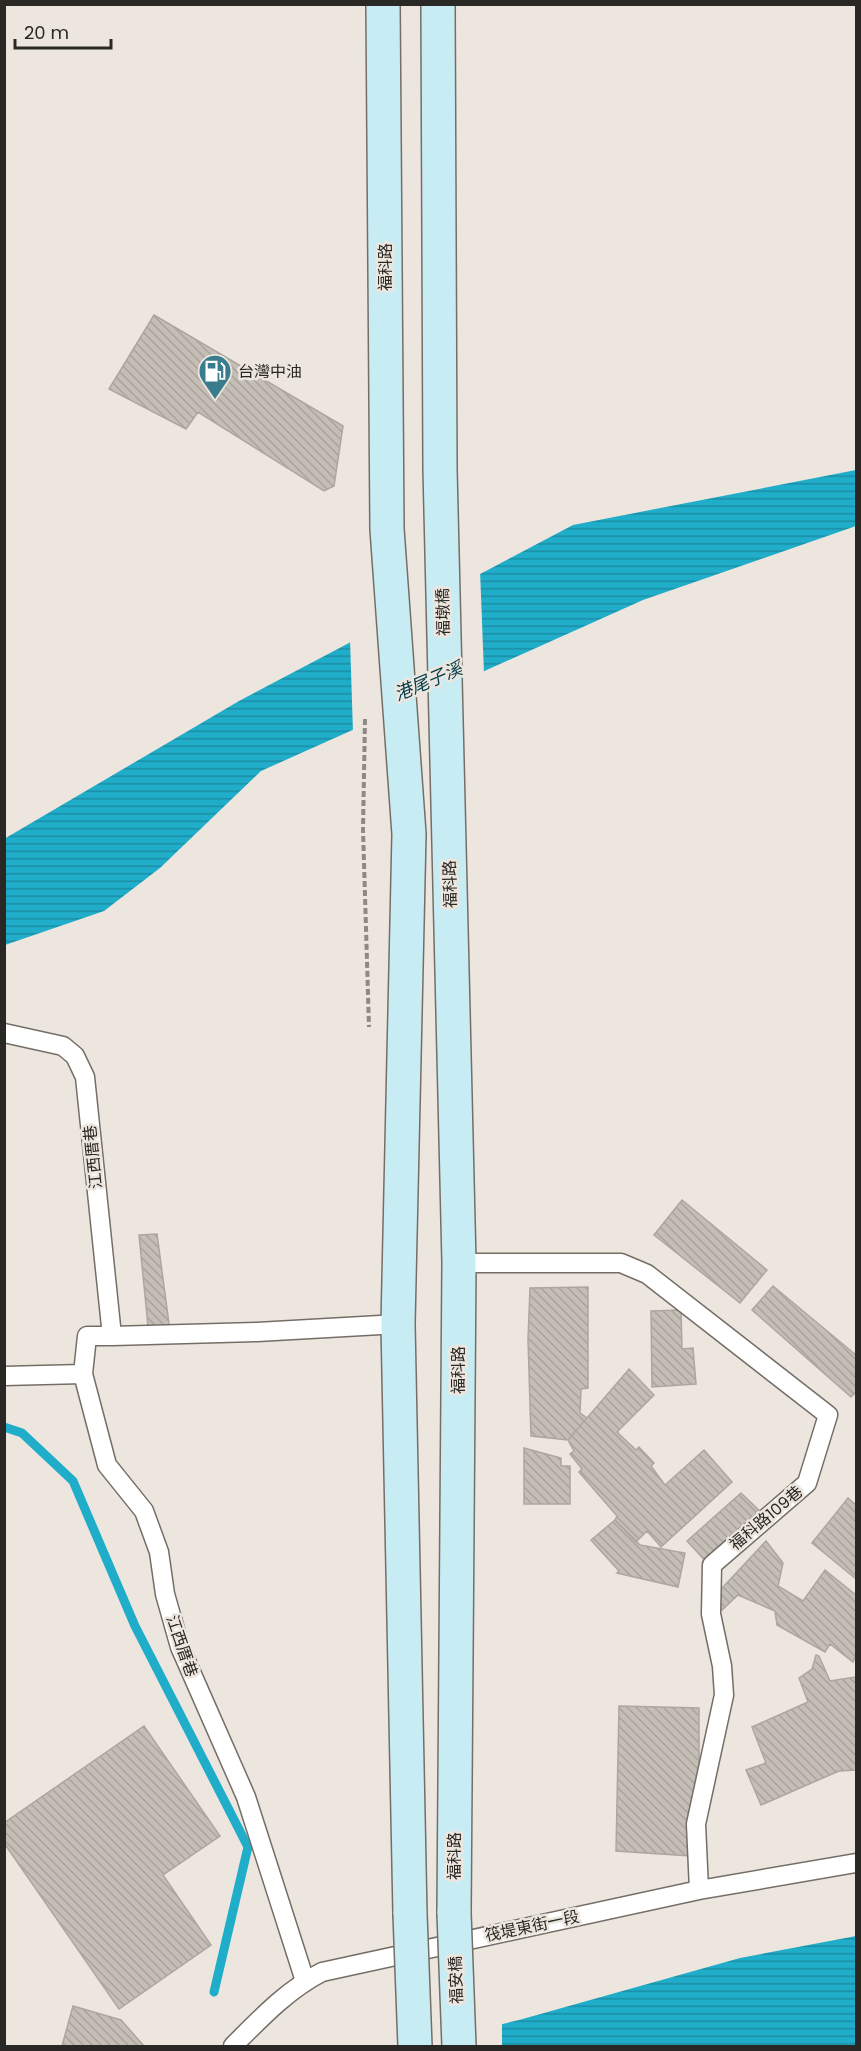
<svg xmlns="http://www.w3.org/2000/svg" width="861" height="2051" font-family="Poppins,'Noto Sans TC',sans-serif">
<defs>
<pattern id="water-rules" width="6" height="5" patternUnits="userSpaceOnUse" patternTransform="scale(1.5)"><rect width="6" height="5" fill="#20adca"/><path d="M0 2.5h6" fill="none" stroke="#1c8da4"/></pattern>
<pattern id="building-back-hatch" width="6" height="6" patternUnits="userSpaceOnUse" patternTransform="scale(1.5)"><rect width="6" height="6" fill="#c4beb6"/><path d="M-1 5l2 2M0 0l6 6M5-1l2 2" fill="none" stroke="#a9a39c"/></pattern>
</defs>
<rect width="100%" height="100%" fill="#ede6de"/>
<path fill="url(#water-rules)" d="M856,470V526L643,600L261,771L160,868L104,911L5,945L4,839L239,701L573,525Z
M856,1936V2046H410L519,2020L740,1958Z"/>
<path fill="#ede6de" d="M480,570L484,674L353,733L350,639Z
M502,2021V2046H407L410,2044Z"/>
<g fill="none" stroke-linecap="round" stroke-linejoin="round">
<path stroke="#20adca" stroke-width="9" d="M4,1427L22,1433L73,1481L135,1626L248,1847L214,1992"/>
</g>
<path fill="url(#building-back-hatch)" stroke="#ada69f" stroke-width="1.5" d="M154,315L343,426L334,486L324,491L198,412L186,429L109,389Z
M682,1200L767,1270L740,1303L654,1235Z
M157,1234L170,1331L156,1332L148,1326L139,1235Z
M773,1286L856,1355V1392L851,1397L752,1310Z
M588,1287V1388L581,1389L580,1413L587,1418L568,1440L531,1436L528,1340L530,1288Z
M681,1310L682,1349L693,1348L696,1384L652,1387L651,1311Z
M629,1369L654,1395L617,1432L636,1450L639,1447L654,1463L651,1466L665,1485L704,1450L732,1482L661,1547L647,1531L636,1542L615,1520L617,1516L579,1472L582,1469L570,1454L574,1451L568,1440Z
M524,1448L561,1458V1466H570V1504H524Z
M741,1493L767,1518L712,1568L687,1541Z
M848,1498L856,1505V1579L812,1543Z
M615,1520L640,1545L685,1553L678,1587L617,1573L619,1571L591,1540Z
M766,1541L783,1563L778,1586L803,1601L825,1570L856,1595V1655L853,1662L830,1644L825,1652L777,1625L775,1611L738,1595L722,1610L711,1600Z
M816,1655L819,1656L830,1681L855,1677L856,1681V1770L839,1771L761,1805L746,1770L766,1763L752,1727L808,1702L799,1678L812,1669Z
M619,1706L699,1708V1794L690,1856L616,1851Z
M144,1726L220,1836L163,1875L211,1945L119,2009L4,1843V1823Z
M73,2006L121,2020L144,2046H62Z"/>
<g fill="none" stroke-linecap="round" stroke-linejoin="round">
<defs>
<path id="lane" d="M4,1033L63,1046L75,1056L85,1077L112,1336H87L83,1374L107,1465L144,1511L159,1552L165,1594L180,1647L246,1797L305,1981
M459,1263H621L647,1274L828,1415L807,1483L712,1565L711,1614L722,1666L724,1695L696,1824L699,1890
M112,1336L257,1332L398,1324
M4,1376L83,1374
M233,2046C260,2019 287,1990 322,1972L699,1890L856,1863"/>
<path id="secondary" d="M383,4L387,529L409,834L398,1324L410,1914
M438,4L440,469L459,1263L454,1913"/>
</defs>
<use href="#lane" stroke="#746e67" stroke-width="21"/>
<use href="#secondary" stroke="#746e67" stroke-width="36"/>
<path stroke="#8e8984" stroke-width="4" stroke-dasharray="6 3" stroke-linecap="butt" d="M365,719L363,829L369,1027"/>
<use href="#lane" stroke="#fff" stroke-width="18"/>
<use href="#secondary" stroke="#c8ecf4" stroke-width="33"/>
<defs>
<path id="secondary-bridge" d="M454,1913L459,2046
M410,1914L415,2046"/>
</defs>
<use href="#secondary-bridge" stroke="#746e67" stroke-width="36" stroke-linecap="butt"/>
<use href="#secondary-bridge" stroke="#c8ecf4" stroke-width="33"/>
</g>
<defs>
<symbol id="fuel-pin" viewBox="-11 -11 22 30"><path d="M0 17L-7.5 6A9.5 9.5 0 1 1 7.5 6Z" fill="#397c8d" stroke="#ede6de"/><path d="M-5.5-6h7V0h2V4h1.3V-2.5L3-4.5l.8-.8L6-3V5H2.5V1h-1V6h-7ZM-4.2-4.7v3.2H.2V-4.7Z" fill="#fff"/></symbol>
</defs>
<g fill-rule="evenodd">
<use href="#fuel-pin" x="196" y="352" width="38" height="52"/>
</g>
<g text-anchor="middle" dominant-baseline="central" stroke-width="5" stroke-linejoin="round" paint-order="stroke">
<g font-size="16" fill="#2a2825" stroke="#ede6de">
<text transform="translate(385 267) rotate(-90)">福科路</text>
<text transform="translate(443 612) rotate(-91)">福墩橋</text>
<text transform="translate(450 884) rotate(-91)">福科路</text>
<text transform="translate(93 1157) rotate(-96)">江西厝巷</text>
<text transform="translate(458 1370) rotate(-90)">福科路</text>
<text transform="translate(766 1518) rotate(-40)">福科路109巷</text>
<text transform="translate(182 1646) rotate(71)">江西厝巷</text>
<text transform="translate(454 1856) rotate(-90)">福科路</text>
<text transform="translate(532 1926) rotate(-12)">筏堤東街一段</text>
<text transform="translate(456 1980) rotate(-92)">福安橋</text>
</g>
<g font-size="16" fill="#2a2825" stroke="#ede6de" text-anchor="start">
<text x="238" y="371">台灣中油</text>
</g>
<g font-size="18" font-style="italic" fill="#003b48" stroke="#ede6de">
<text transform="translate(428 681) rotate(-23)">港尾子溪</text>
</g>
</g>
<rect width="861" height="2051" fill="none" stroke="#2a2825" stroke-width="12"/>
<path d="M15 39v9h96v-9" fill="none" stroke="#2a2825" stroke-width="3"/>
<text x="24" y="39" font-size="18" fill="#2a2825" stroke="#ede6de" stroke-width="4.5" paint-order="stroke">20 m</text>
</svg>
